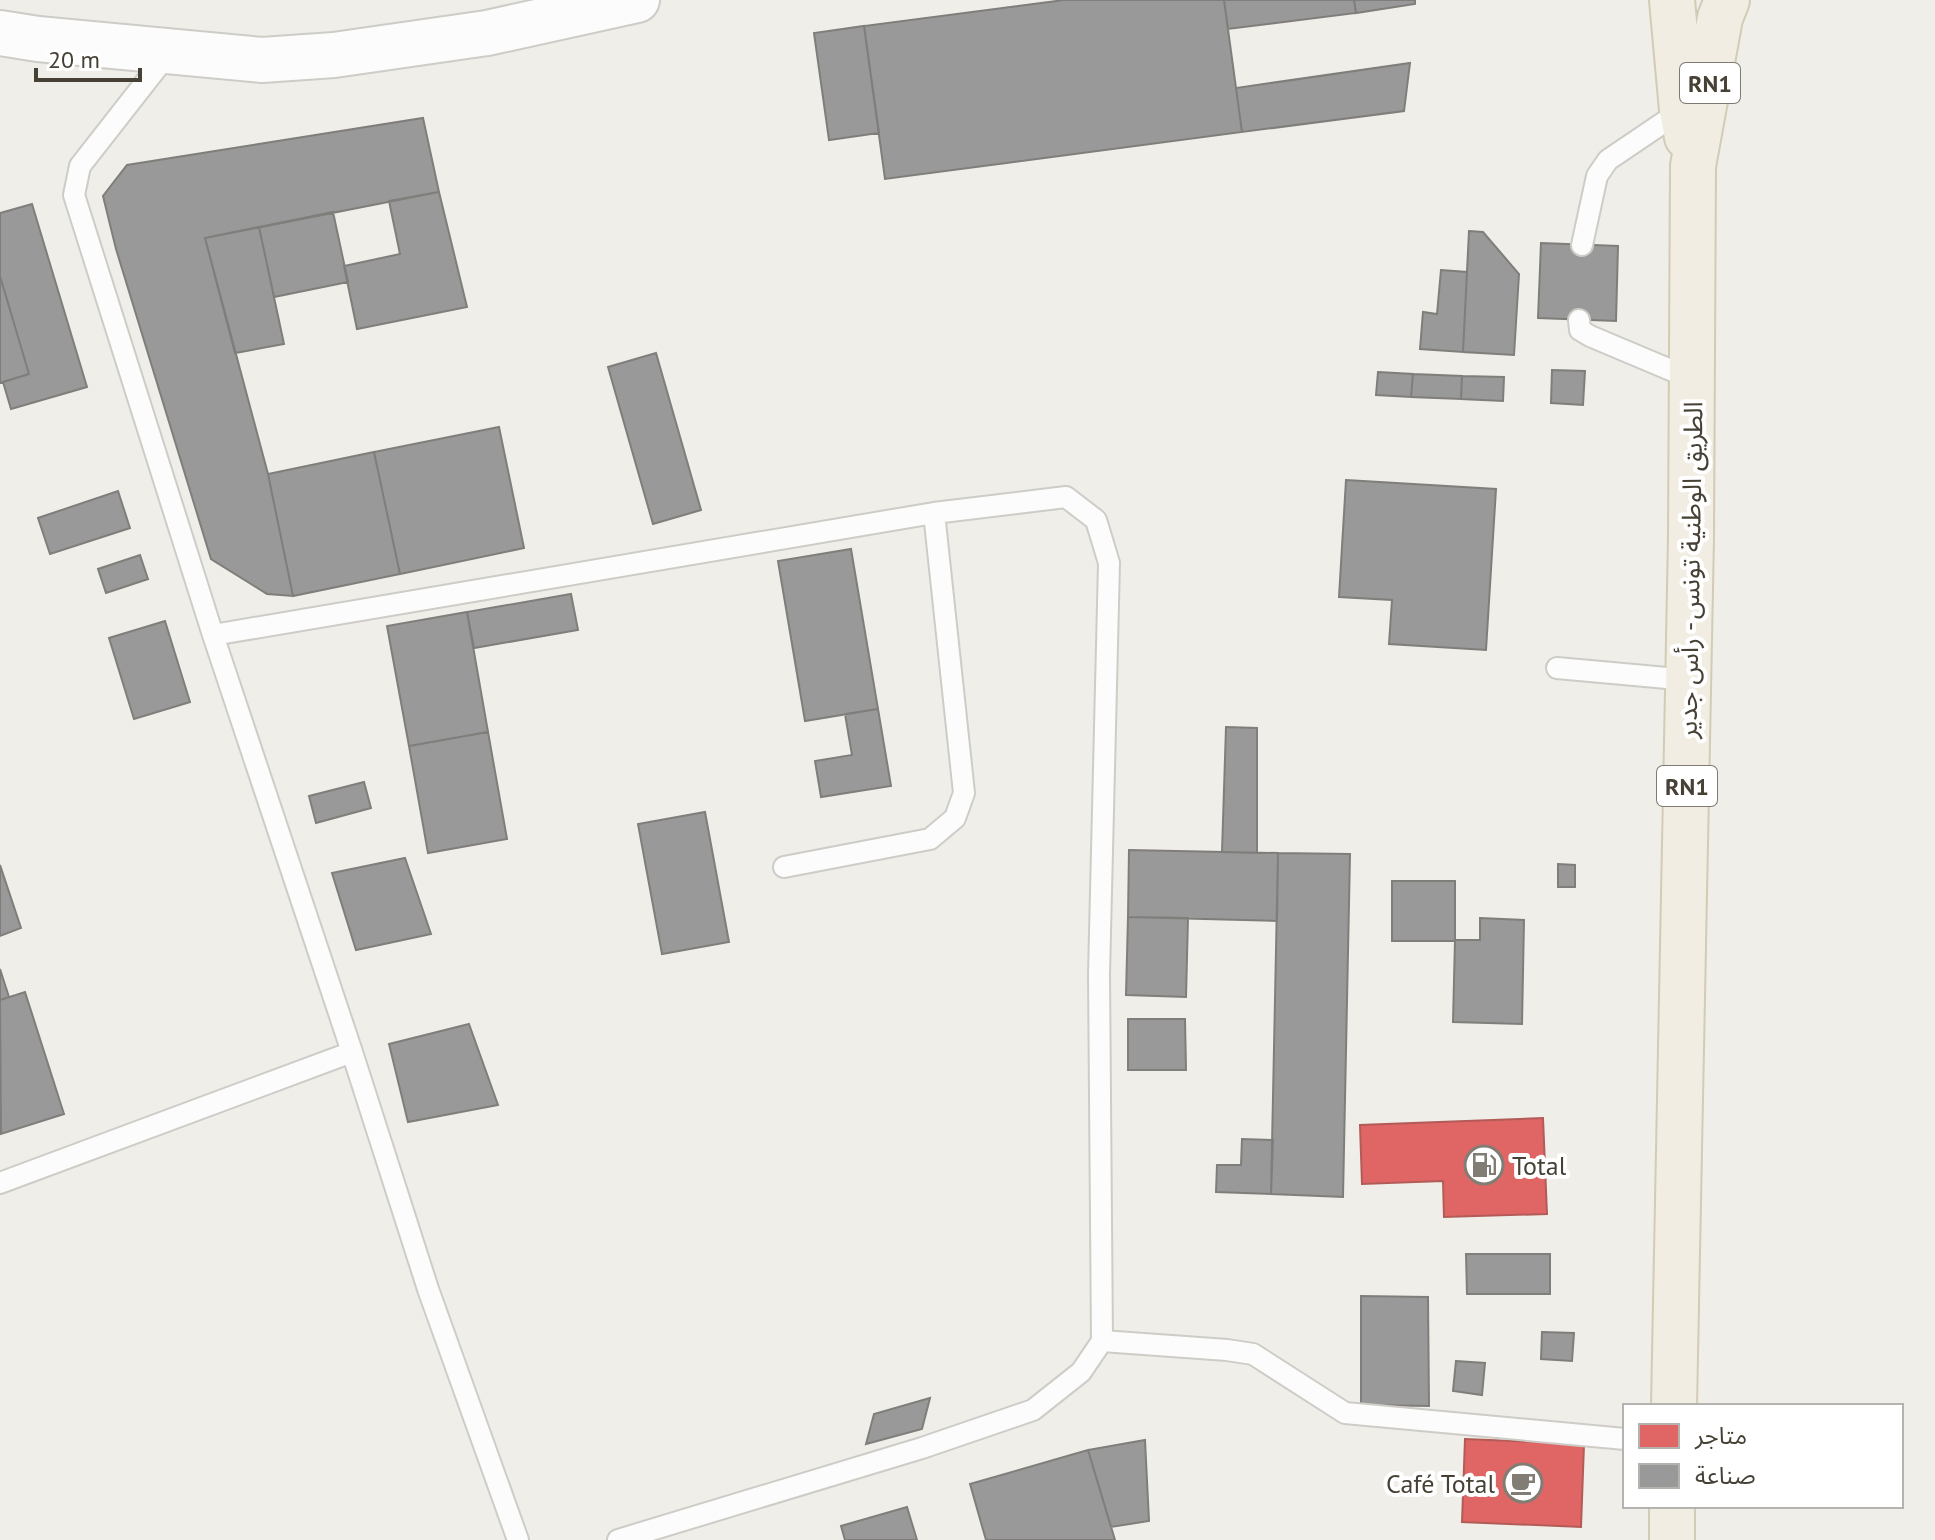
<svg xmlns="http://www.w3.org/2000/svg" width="1935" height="1540" font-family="'PT Sans','Noto Sans Arabic',sans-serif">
<rect width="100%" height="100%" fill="#f0eee8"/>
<path fill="#e06666" stroke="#b25b57" stroke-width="2" d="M1543,1118L1547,1214L1444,1217L1443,1181L1362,1184L1360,1125Z
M1465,1439L1584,1444L1581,1527L1462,1522Z"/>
<path fill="#999" stroke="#807e7b" stroke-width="2" d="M1064,0H1224L1242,132L885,179L864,26Z
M1224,0H1354L1356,13L1228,29Z
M1354,0H1415V4L1356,13Z
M864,26L879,133L829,140L814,33Z
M1410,63L1404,111L1242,132L1236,88Z
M423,118L439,192L205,238L268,474L293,596L267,594L211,559L116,249L103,196L127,165Z
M439,192L467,307L357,329L344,266L400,254L389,201Z
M32,204L87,387L11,409L3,382L29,374L0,276V213Z
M333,212L348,282L274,297L259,227Z
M259,227L284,344L235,353L205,238Z
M1469,231L1483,232L1519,274L1514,355L1463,352Z
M1541,243L1618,246L1616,321L1538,318Z
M1441,270L1467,272L1463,352L1420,349L1423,312L1437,314Z
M0,276L29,374L0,383Z
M656,353L701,510L653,524L608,367Z
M1552,370L1585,371L1583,405L1551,403Z
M1378,372L1413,374L1411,397L1376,395Z
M1413,374L1462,376L1461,399L1411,397Z
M1462,376L1504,377L1503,401L1461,399Z
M499,427L524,548L400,574L374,452Z
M374,452L400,574L293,596L268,474Z
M1346,480L1496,489L1486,650L1389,644L1392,600L1339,597Z
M118,491L130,528L50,554L38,518Z
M851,549L878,709L805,721L778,561Z
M140,555L148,579L106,593L98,569Z
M571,594L578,630L474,648L467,612Z
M467,612L488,732L409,746L387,626Z
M165,621L190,702L134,719L109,638Z
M878,709L891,786L821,797L815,761L852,755L845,714Z
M1226,727L1257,728V853L1222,852Z
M488,732L507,839L428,853L409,746Z
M364,782L371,808L316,823L309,796Z
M705,812L729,942L662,954L638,824Z
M1129,850L1278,853L1277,921L1128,917Z
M1278,853L1350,854L1343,1197L1271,1194Z
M405,858L431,934L356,950L332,873Z
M1558,864L1575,865V887H1558Z
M0,865L21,928L0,936Z
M1392,881H1455V941H1392Z
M1128,917L1188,918L1186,997L1126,995Z
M1480,918L1524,920L1522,1024L1453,1022L1455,940H1480Z
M0,969L9,997L0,1000Z
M25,992L64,1114L1,1134L0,1000Z
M1128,1019H1185L1186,1070H1128Z
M469,1024L498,1105L408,1122L389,1044Z
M1242,1139L1273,1140L1271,1194L1216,1192L1217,1165H1241Z
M1466,1254H1550V1294H1467Z
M1361,1296L1428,1297L1429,1406L1361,1405Z
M1542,1332L1574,1333L1572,1361L1541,1359Z
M1456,1361L1485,1363L1482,1395L1453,1391Z
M930,1398L922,1429L866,1444L874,1414Z
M1145,1440L1149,1521L1111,1527L1088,1450Z
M1088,1450L1115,1540H986L970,1484Z
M907,1507L917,1540H845L841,1526Z"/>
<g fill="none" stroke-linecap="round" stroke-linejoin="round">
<defs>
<path id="service" d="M170,51L80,166L74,195L213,635L352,1052L428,1289L518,1540
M1582,245L1597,176L1608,160L1682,110
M1579,320L1580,330L1590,336L1692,379
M213,635L934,513L1066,497L1096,520L1109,563L1099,974L1102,1341L1081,1372L1033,1410L922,1448L618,1540
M1557,668L1689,680
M784,867L930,839L955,818L964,793L934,513
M0,1183L352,1052
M1102,1341L1227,1350L1253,1354L1345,1413L1625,1439"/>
<path id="tertiary" d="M0,33L38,39L262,60L334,55L487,33L637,0"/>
<path id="primary" d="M1672,0L1682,110L1687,137
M1674,1406L1691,537L1693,166L1720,18L1727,0
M1672,1540V1506"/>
</defs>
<use href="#service" stroke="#ceccc6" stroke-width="24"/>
<use href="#tertiary" stroke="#ceccc6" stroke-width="48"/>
<use href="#primary" stroke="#d2cbb5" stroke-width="48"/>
<use href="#service" stroke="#fdfcfc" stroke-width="20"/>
<use href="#tertiary" stroke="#fdfcfc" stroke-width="44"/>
<use href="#primary" stroke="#f1ede2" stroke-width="44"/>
</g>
<defs>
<symbol id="fuel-ring" viewBox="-11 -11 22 22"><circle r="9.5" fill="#fff" stroke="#827d74" stroke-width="1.5"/><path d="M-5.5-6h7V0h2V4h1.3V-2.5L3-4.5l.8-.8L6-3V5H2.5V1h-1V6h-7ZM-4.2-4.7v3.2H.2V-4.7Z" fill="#827d74"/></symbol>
<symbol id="cafe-ring" viewBox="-11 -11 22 22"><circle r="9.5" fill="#fff" stroke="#827d74" stroke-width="1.5"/><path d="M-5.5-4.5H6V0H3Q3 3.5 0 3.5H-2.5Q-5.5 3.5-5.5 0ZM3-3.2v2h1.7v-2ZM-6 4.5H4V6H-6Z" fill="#827d74"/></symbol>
</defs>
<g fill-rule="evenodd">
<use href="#fuel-ring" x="1462" y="1143" width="44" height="44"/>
<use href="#cafe-ring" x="1501" y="1461" width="44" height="44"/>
</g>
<g text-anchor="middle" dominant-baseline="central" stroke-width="8" stroke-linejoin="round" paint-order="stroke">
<g fill="#fff" stroke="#7e7972" stroke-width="2">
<rect x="1680" y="63" width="60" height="40" rx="6"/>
<rect x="1657" y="766" width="60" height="40" rx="6"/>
</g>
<g font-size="24" font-weight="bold" fill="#464035">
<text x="1710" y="83">RN1</text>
<text x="1687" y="786">RN1</text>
</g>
<g font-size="26" fill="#464035" stroke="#fff">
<text transform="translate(1690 570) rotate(-89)">الطريق الوطنية تونس - رأس جدير</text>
</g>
<g font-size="26" fill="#464035" stroke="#fff" text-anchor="start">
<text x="1512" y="1165">Total</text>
<text x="1495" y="1483" text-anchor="end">Café Total</text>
</g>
</g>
<rect x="1623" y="1404" width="280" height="104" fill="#ffffff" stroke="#b5b3ae" stroke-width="2"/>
<rect x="1639" y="1424" width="40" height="24" fill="#e06666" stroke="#b5b3ae" stroke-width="2"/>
<text x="1695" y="1444" font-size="24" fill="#464035">متاجر</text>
<rect x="1639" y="1464" width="40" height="24" fill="#999999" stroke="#b5b3ae" stroke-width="2"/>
<text x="1695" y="1484" font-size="24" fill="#464035">صناعة</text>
<path d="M36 68v12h104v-12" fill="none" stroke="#464035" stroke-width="4"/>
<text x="48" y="68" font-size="24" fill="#464035" stroke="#ffffff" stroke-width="6" paint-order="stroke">20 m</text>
</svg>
